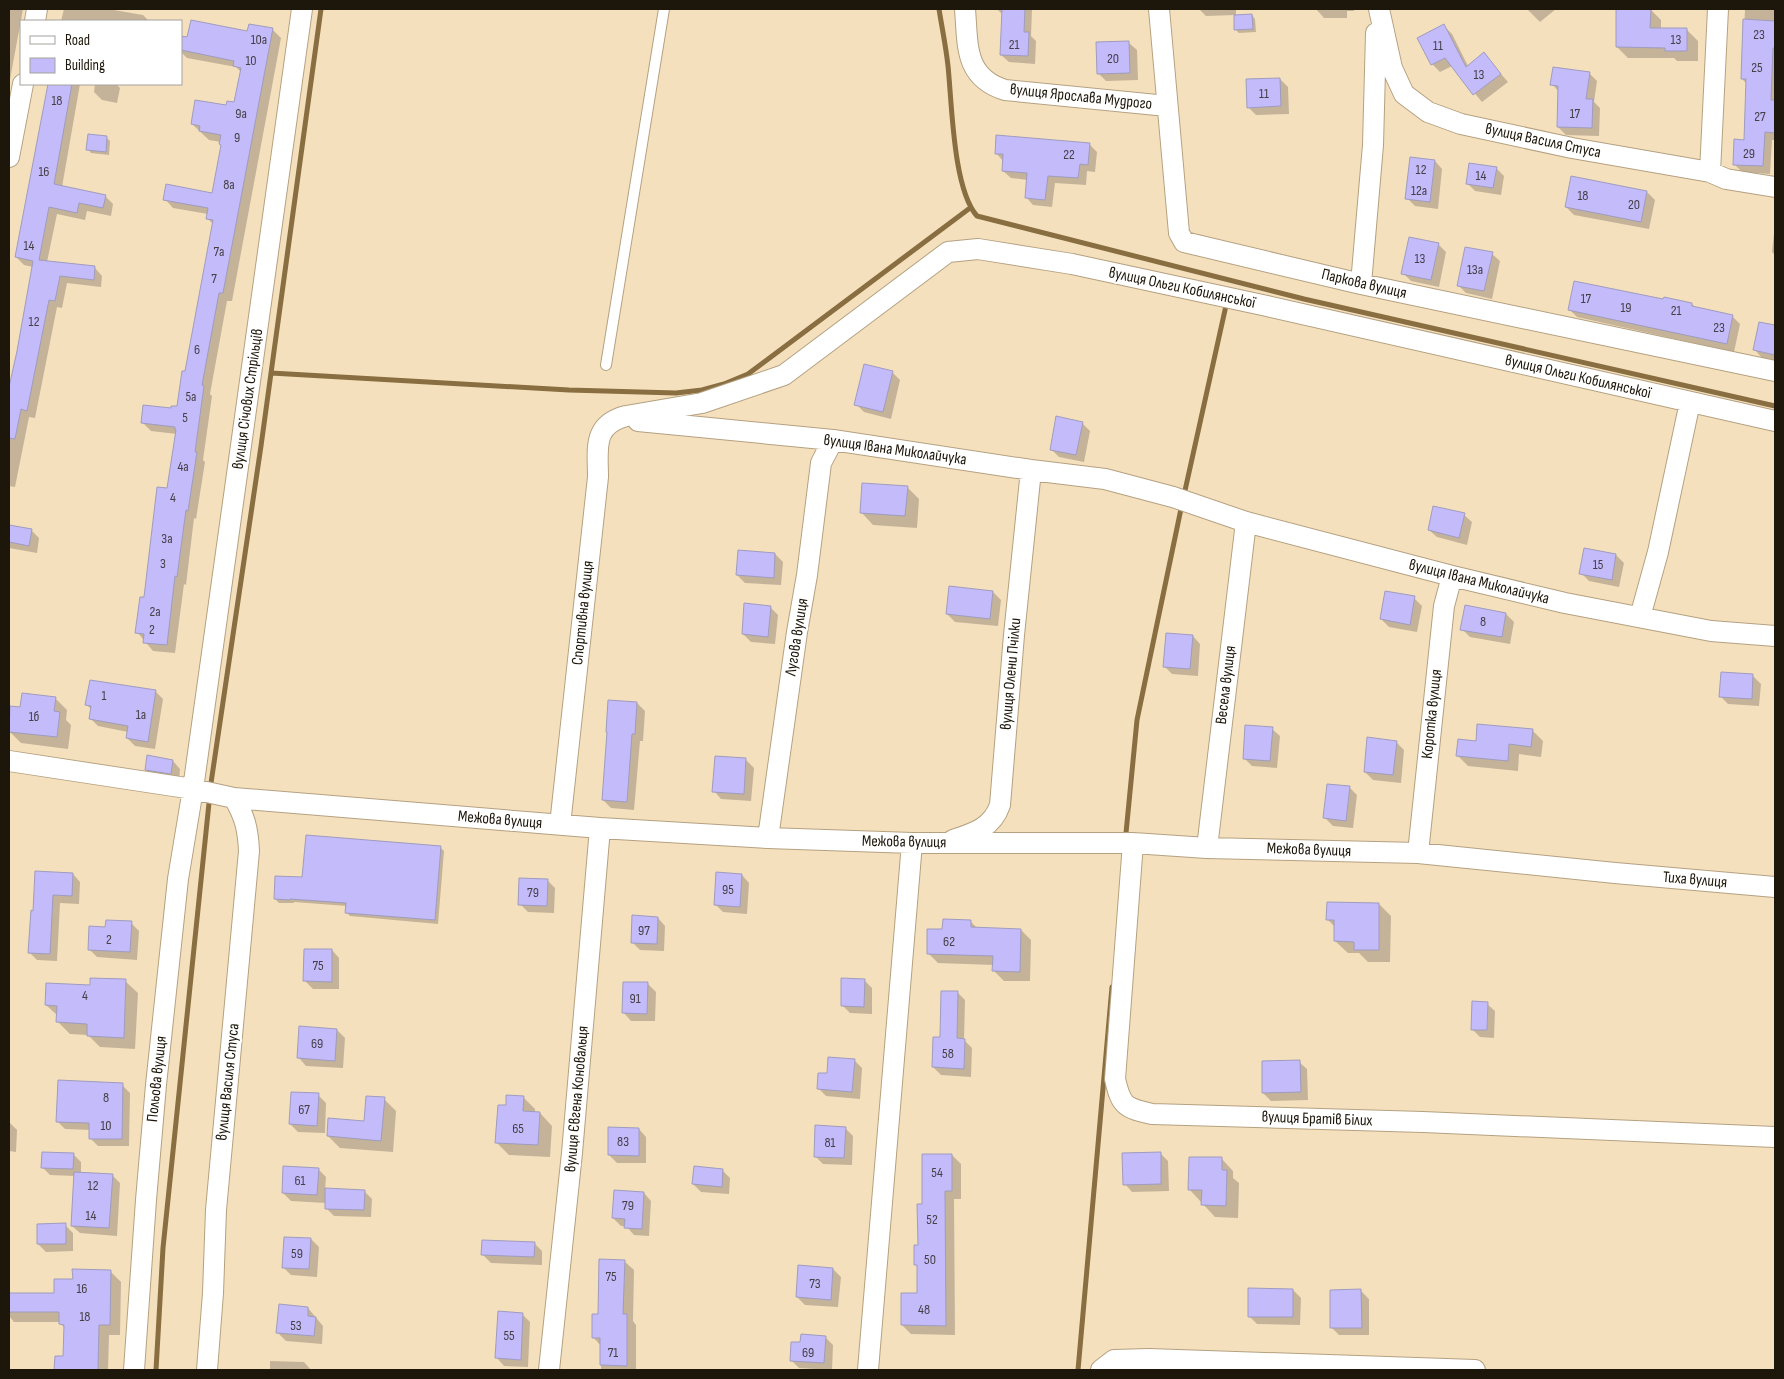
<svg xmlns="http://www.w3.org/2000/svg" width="1784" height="1379" font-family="'Sofia Sans Condensed',sans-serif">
<rect width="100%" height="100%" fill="#f5e0be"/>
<path fill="#0003" d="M9,9H23L9,85Z
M64,9H108L143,15L149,21H61Z
M997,9H1032L1031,36L1036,41L1035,64L1009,62L1001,55L1003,15Z
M1199,9H1236V16L1252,15L1255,19L1256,32L1239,33L1235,29V15L1206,16Z
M1316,9H1354V11H1347V18H1324Z
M1527,9H1556L1540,22Z
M1650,9L1661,20V29L1687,30L1698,41V61H1677L1674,58H1628L1617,47Z
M1745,9H1775V140H1772L1770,174L1742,172L1734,164L1745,141L1747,84L1742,79Z
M1444,26L1452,34L1468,66L1484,54L1508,82L1482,102L1452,66L1440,72L1432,64Z
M272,29L281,38L232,301H227L210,394L212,396L203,460L205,462L196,519L194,518L186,585L184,584L175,653L153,651L137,632L169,490L177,434L151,431L143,423L178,408L186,373L213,224L208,219V214L173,208L165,199L213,194L223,146L221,142L209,140L192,124L235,104L242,73L236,67L187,58L181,52V37L188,38Z
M1129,43L1137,50L1138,80L1106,81L1098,73Z
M1589,73L1597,81L1594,102L1600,108L1599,136L1566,135L1558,127L1559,92L1552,84Z
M1280,79L1288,87L1289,114L1256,115L1248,107Z
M49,84H80L62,187L105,196L113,204L111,216L87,211L85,220L57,214L47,262L95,268L102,276L101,287L67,283L62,308L57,307L35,418L29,417L15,487L9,486V490V394L33,267L24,265L16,257Z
M95,84H116L120,88L117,103L102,100L94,92Z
M107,138L110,141L109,155L91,153L88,149Z
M1089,144L1097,152L1095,172L1087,171L1086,185L1055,183L1052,207L1033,205L1026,197L1028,180L1011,178L1003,171V161L996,153Z
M1435,161L1442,169L1438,209L1415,206L1407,198Z
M1496,168L1504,176L1501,195L1475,191L1467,183Z
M1647,192L1655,200L1649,229L1574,215L1566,207Z
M1775,224V255L1772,252Z
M1438,244L1446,252L1439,287L1411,281L1403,273Z
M1492,254L1500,261L1492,299L1466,293L1458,285Z
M1664,300L1692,304L1696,308L1732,316L1740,324L1734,352L1577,317L1570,310Z
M1760,323L1775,327V361L1762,358L1755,350Z
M892,372L900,380L891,419L864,412L856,404Z
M1082,423L1090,431L1084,462L1059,457L1051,449Z
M907,487L919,499L917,528L873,525L861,512Z
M1464,515L1472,522L1467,545L1437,537L1429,530Z
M9,526L31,530L39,538L37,553L9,548Z
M775,554L783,562L781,585L745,583L737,575Z
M1616,555L1624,563L1619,587L1589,581L1581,573Z
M993,592L1001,600L998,626L955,622L947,614Z
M1414,598L1422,606L1417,632L1389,627L1381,619Z
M770,607L778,615L775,644L751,642L743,634Z
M1506,614L1514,622L1510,644L1470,637L1462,629Z
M1193,636L1200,644L1198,676L1172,674L1164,666Z
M1753,676L1761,684L1759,706L1728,704L1720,696Z
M155,691L163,699L155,749L135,746L127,738L128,732L98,726L90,718L92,710L87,705Z
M55,698L67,710L66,720L71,725L68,749L21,743L9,731L12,707L21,708Z
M637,703L645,711L643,741H640L634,810L611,808L603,800L609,733Z
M1272,729L1280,736L1277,768L1252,766L1244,758Z
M1532,730L1543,741L1541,757L1519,754L1518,771L1468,766L1458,756L1477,742Z
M1396,742L1404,750L1401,783L1373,780L1365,772Z
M746,760L754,768L751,801L721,799L714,791Z
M173,761L180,769L179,781L154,777L146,769Z
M1349,787L1357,795L1353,828L1333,826L1325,818Z
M440,847L444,851L438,924L350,916L346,912L347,906L294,902V903H279L275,899L303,878Z
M73,874L80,882L79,904L60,903L57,961L37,960L29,952L34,912Z
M742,875L749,883L747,914L723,912L715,904Z
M547,880L555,888L554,913L528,912L520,904Z
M1379,904L1391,916L1390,962H1368L1359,953H1348L1335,941L1336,928L1328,920Z
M9,915L10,917L9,941Z
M658,918L665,926L664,951L640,950L632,942Z
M970,921L978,929L1021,930L1031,940L1030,981H1004L994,971V965L938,963L928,953L944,931Z
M131,923L139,931L137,960L97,957L89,949L107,929Z
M332,950L339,958V989H313L305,981Z
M864,980L872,988V1014L850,1013L842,1005Z
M125,981L138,993L135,1049L100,1047L88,1035L70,1034L58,1022V1016L46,1005L91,986Z
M648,984L656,992L655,1021H631L624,1013Z
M957,992L965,1000L964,1040L972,1048L971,1077L941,1075L933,1067Z
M1487,1004L1495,1011L1494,1038L1480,1037L1472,1029Z
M337,1030L345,1038L343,1068L306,1066L299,1058Z
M854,1060L862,1068L860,1099L826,1096L818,1088Z
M1299,1062L1307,1069L1308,1100L1271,1101L1263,1093Z
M122,1085L130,1093L129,1146H98L90,1138L91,1130L65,1129L57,1121Z
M318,1095L326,1103L325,1133L298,1132L290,1124Z
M523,1097L535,1109V1113H540L552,1126L550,1157L509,1155L497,1143L507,1107Z
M384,1099L396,1111L393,1152L340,1148L328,1136L365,1123Z
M9,1122L17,1130L16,1152L9,1151Z
M845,1128L853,1136L852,1165L823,1164L815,1156Z
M639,1129L646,1137V1163H617L609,1155Z
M1160,1153L1168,1161L1169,1191L1132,1192L1125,1184Z
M73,1154L81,1162V1174L112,1175L120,1183L117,1236L80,1233L72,1226L75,1176L50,1175L42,1167Z
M952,1155L961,1164V1199H954L955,1335L911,1334L902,1325L919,1294V1268L915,1264L919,1247L924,1205Z
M1221,1158L1233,1171V1178L1239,1183L1238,1218L1215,1217L1189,1189Z
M318,1169L326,1177L325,1190L364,1191L372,1199L371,1217L334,1216L326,1208V1203L291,1201L283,1193Z
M722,1170L730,1178L729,1194L701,1192L693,1184Z
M644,1193L651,1201L649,1236L634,1235L626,1226H621L613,1218Z
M65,1225L73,1233V1251L46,1252L38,1244Z
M311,1239L319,1247L317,1277L291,1275L283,1267Z
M534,1243L542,1251V1265L491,1263L483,1255Z
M624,1261L634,1270L633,1321L636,1325V1370H601V1346L593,1337L599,1315Z
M833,1269L841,1277L838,1307L805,1305L797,1297Z
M110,1271L121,1282L120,1335H109L108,1370H56V1357H64L65,1329L60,1322H14L9,1316V1294H55L74,1280Z
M1293,1290L1301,1298L1300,1325L1257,1324L1249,1316Z
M1361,1291L1369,1299V1335H1339L1331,1327Z
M308,1308L323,1326L322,1344L286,1341L278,1333Z
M522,1314L530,1322L528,1367L504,1366L497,1358Z
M825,1337L833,1345L832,1370L799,1368L791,1360L801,1344Z
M270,1361L304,1362L311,1370H270Z"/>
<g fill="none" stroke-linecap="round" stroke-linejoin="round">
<path stroke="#886e40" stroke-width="5" d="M939,9C942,28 946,47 948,66C952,104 953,189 977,216L1304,299L1775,406
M271,373L569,390L676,393L702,390L724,384L748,374L970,208
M1184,495L1227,301
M211,783L261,446L321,9
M1126,833L1137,720L1182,504
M156,1370L163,1248L209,803
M1078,1370L1112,987"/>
</g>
<path fill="#c3bbfa" stroke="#9f9cbe" d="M1002,9H1025L1024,32H1029L1028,56L1000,55Z
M1616,9H1651L1650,28H1687V51H1665V48L1616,47Z
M1252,14L1253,29L1234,30V15Z
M1743,19L1775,21V48H1773L1771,100H1775V133L1765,132L1763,166L1733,165L1734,139L1744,140L1746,79H1741Z
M191,20L247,31L249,24L273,28L223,293H219L202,385L204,386L195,452H197L188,511L186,510L177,577L175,576L167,645L143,643L144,634L135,633L140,597H144L157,487L167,488L176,430H175V427L141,423L143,405L171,408V406H177L182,371H185L213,220L206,219L208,208L163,200L166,184L212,193L221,145L219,144L221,135L199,131L200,126L191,124L195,100L226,105L227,101L234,102L241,68L233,66L234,61L181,50V36L187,37Z
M1444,24L1466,67L1484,52L1501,74L1473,95L1445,58L1431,65L1417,38Z
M1129,41L1130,73L1097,74L1096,42Z
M1553,67L1590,72L1586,99H1593L1592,128L1557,127L1558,86L1550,85Z
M1280,78L1281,106L1247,108L1246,79Z
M48,84H72L54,184L106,195L103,208L79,203L77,213L49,207L39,260L95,266L94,280L60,276L55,301L49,300L27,411L21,409L15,439L9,438V387L17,351L33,261L15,257Z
M88,134L107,136L106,152L86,150Z
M996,135L1090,143L1088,165L1080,164L1078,178L1048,176L1045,200L1025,198L1027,173L1002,171L1003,154H995Z
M1410,157L1435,160L1430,202L1405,199Z
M1469,163L1497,167L1493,188L1466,184Z
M1571,176L1647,191L1641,222L1565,207Z
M1409,237L1439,243L1431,280L1401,274Z
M1465,247L1493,252L1484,291L1457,286Z
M1574,281L1663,299L1664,297L1692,303V306L1733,315L1727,344L1568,310Z
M1759,322L1775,325V355L1753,350Z
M864,364L893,371L883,412L854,405Z
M1056,416L1083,422L1076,455L1050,450Z
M862,483L908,486L905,516L860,513Z
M1433,506L1465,513L1459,538L1428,530Z
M9,525L32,529L29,546L9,542Z
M1584,548L1616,554L1612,580L1579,574Z
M738,550L775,553L774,578L736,575Z
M949,586L993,591L990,619L946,614Z
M1385,591L1415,596L1410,625L1380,619Z
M744,603L771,606L768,637L742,634Z
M1465,605L1506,613L1502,637L1460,630Z
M1166,633L1193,635L1190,669L1163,667Z
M1721,672L1753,674L1752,699L1719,697Z
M90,680L156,690L148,742L126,738L128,726L89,719L91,706L85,705Z
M22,693L56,697L54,711L60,712L57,737L9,732L10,706L20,707Z
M608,700L637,702L635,734H632L627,802L602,800L607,732H606Z
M1477,724L1533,729L1531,747L1509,744L1508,761L1456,756L1458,739L1476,741Z
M1245,725L1273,727L1270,761L1243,759Z
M1367,737L1397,741L1393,775L1364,772Z
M147,755L173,760L171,774L145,770Z
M715,756L746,758L744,794L712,792Z
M1327,784L1350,786L1346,821L1323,818Z
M306,835L441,846L435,920L345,913L346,903L290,899V900L274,899L275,876L302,877Z
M35,871L73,873L72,896L53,895L50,954L28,953L31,910L33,911Z
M716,872L742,874L740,907L714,905Z
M519,878L548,879L547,906L518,905Z
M1327,902L1379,903V950H1354V942L1334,941V920H1326Z
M632,915L658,917L657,944L631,943Z
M943,919L971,920V927L1021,929L1020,972L992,971L993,956L927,954V929H942Z
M106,920L132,921L130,952L88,950L89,926L105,927Z
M304,949H332V982L303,981Z
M90,978L126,979L124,1038L87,1036V1024L56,1022L57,1006L45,1005L46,983L90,985Z
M841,978L865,979L864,1007L841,1006Z
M623,982H648L647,1014L622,1013Z
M941,991H958L957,1038L965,1039L964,1069L932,1067L933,1037H940Z
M1472,1001L1488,1002L1487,1030H1471Z
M299,1026L337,1029L335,1061L297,1058Z
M828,1057L855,1059L852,1092L817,1089L818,1073H827Z
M1300,1060L1301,1092L1262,1093V1061Z
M58,1080L123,1083L122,1139H89V1123L56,1122Z
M291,1092L319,1093L317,1126L289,1124Z
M506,1095L524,1096L523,1111L540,1112L538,1145L495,1143L498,1105H506Z
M366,1096L385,1097L381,1141L327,1136L328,1118L364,1121Z
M815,1125L846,1127L844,1158L814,1157Z
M608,1127L639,1128V1156L608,1155Z
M42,1152L74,1153L73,1169L41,1168Z
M1161,1152V1184L1123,1185L1122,1153Z
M922,1154H952V1191H945L946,1326L901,1325V1293H917V1265H914V1245H918L917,1204H922Z
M1189,1157H1222V1170H1227L1226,1206L1201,1205L1202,1190H1188Z
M283,1166L319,1168L317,1195L282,1193Z
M694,1166L723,1169L722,1187L692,1184Z
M74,1172L113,1174L109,1228L71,1226Z
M325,1188L365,1190L364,1210L325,1209Z
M614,1190L644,1192L642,1229L624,1228L625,1219L612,1218Z
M66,1223V1244H37V1224Z
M284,1237L311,1238L309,1269L282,1268Z
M482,1240L535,1242L534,1257L481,1255Z
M599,1259L625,1260L623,1314H627V1366L600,1365V1338H592V1314H598Z
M798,1265L833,1268L831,1300L796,1297Z
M72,1269L111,1270L110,1325H99L98,1370H54L55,1356H63L64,1325L59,1324V1312H9V1293H54V1279H73Z
M1248,1288L1293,1289V1317H1248Z
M1361,1289L1362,1328H1330V1290Z
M279,1304L308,1307V1316L316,1317L314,1336L276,1333Z
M498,1311L523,1313L521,1360L495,1358Z
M801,1334L826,1336L824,1363L790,1361L791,1342H800Z"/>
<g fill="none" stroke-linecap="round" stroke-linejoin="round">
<defs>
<path id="service" d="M606,365L664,9"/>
<path id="minor" d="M965,9C968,45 964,77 1005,90L1167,106
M1159,9L1179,233L1184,242L1361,284L1775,371
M1379,9L1392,68L1404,94L1428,112L1461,124L1572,148L1710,172L1726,179L1775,187
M35,21L37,9
M9,157L23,84
M1710,172L1718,9
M1361,284L1373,145L1376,33
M638,421L833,440L1031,470L1105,479L1173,497L1246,522L1452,576L1565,603L1711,631L1775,636
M1640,617L1658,552L1690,402
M9,761L193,789L234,798L600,828L768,838L912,843H1133L1207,848L1418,853L1615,873L1775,887
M560,825L598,477C598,449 592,425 626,416L702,403L784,375L948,252L978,249L1072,264L1267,306L1775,421
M768,838L797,632L807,575L821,463L833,440
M953,840C974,833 992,828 1000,805L1014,635L1031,470
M1133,843L1115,1079C1121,1106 1125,1108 1152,1114L1423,1122L1775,1137
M1207,848L1246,522
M1418,853L1444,606L1452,576
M134,1370L146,1200L156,1085L178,879L193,789L302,9
M207,1370L213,1293L216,1210L249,851C248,829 245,817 234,798
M549,1370L572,1153L600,828
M868,1370L912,843
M1101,1370L1114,1360L1149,1359L1475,1370"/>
</defs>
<use href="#service" stroke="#b5a181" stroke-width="12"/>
<use href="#minor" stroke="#b5a181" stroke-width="22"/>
<use href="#service" stroke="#fff" stroke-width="10"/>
<use href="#minor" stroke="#fff" stroke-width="20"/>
</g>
<g text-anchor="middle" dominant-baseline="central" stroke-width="4.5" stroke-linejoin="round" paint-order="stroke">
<g font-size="14" fill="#463f46">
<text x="1759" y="34">23</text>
<text x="259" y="39">10а</text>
<text x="1676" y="39">13</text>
<text x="1014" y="44">21</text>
<text x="1438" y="45">11</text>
<text x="1113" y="58">20</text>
<text x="251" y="60">10</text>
<text x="1757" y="67">25</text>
<text x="1479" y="74">13</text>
<text x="1264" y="93">11</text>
<text x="57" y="100">18</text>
<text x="241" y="113">9а</text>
<text x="1575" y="113">17</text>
<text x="1760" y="116">27</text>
<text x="237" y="137">9</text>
<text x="1749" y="153">29</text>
<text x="1069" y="154">22</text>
<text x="1421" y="169">12</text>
<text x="44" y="171">16</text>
<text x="1481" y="175">14</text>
<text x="229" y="184">8а</text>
<text x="1419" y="190">12а</text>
<text x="1583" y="195">18</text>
<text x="1634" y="204">20</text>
<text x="29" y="245">14</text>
<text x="219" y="251">7а</text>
<text x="1420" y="258">13</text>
<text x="1475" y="269">13а</text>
<text x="214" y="278">7</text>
<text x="1586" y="298">17</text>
<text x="1626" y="307">19</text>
<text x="1676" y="310">21</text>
<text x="34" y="321">12</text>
<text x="1719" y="327">23</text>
<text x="197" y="349">6</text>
<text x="191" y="396">5а</text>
<text x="185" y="417">5</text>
<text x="183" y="466">4а</text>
<text x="173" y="497">4</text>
<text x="167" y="538">3а</text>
<text x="163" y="563">3</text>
<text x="1598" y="564">15</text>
<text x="155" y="611">2а</text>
<text x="1483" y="621">8</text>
<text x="152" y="629">2</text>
<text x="104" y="695">1</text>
<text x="141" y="714">1а</text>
<text x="34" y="716">1б</text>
<text x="728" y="889">95</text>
<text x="533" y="892">79</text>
<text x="644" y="930">97</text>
<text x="109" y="939">2</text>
<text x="949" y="941">62</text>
<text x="318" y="965">75</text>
<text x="85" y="995">4</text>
<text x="635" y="998">91</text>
<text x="317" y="1043">69</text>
<text x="948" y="1053">58</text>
<text x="106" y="1097">8</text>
<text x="304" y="1109">67</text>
<text x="106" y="1125">10</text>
<text x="518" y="1128">65</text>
<text x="623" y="1141">83</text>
<text x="830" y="1142">81</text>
<text x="937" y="1172">54</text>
<text x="300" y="1180">61</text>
<text x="93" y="1185">12</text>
<text x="628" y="1205">79</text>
<text x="91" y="1215">14</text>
<text x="932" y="1219">52</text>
<text x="297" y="1253">59</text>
<text x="930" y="1259">50</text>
<text x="611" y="1276">75</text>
<text x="815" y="1283">73</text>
<text x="82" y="1288">16</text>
<text x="924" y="1309">48</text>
<text x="85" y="1316">18</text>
<text x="296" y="1325">53</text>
<text x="509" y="1335">55</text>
<text x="613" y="1352">71</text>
<text x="808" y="1352">69</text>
</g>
<g font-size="16" fill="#1d160a" stroke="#fff">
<text transform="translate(1081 97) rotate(6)">вулиця Ярослава Мудрого</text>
<text transform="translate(1543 141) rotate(12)">вулиця Василя Стуса</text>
<text transform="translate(1364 284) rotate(13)">Паркова вулиця</text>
<text transform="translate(1182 288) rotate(12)">вулиця Ольги Кобилянської</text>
<text transform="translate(1578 377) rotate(13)">вулиця Ольги Кобилянської</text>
<text transform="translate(248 399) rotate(-82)">вулиця Січових Стрільців</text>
<text transform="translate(895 450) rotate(8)">вулиця Івана Миколайчука</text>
<text transform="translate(1479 582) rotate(14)">вулиця Івана Миколайчука</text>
<text transform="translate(583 613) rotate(-84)">Спортивна вулиця</text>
<text transform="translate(797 637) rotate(-81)">Лугова вулиця</text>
<text transform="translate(1011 674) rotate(-85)">вулиця Олени Пчілки</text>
<text transform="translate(1226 685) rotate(-83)">Весела вулиця</text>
<text transform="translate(1432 714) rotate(-84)">Коротка вулиця</text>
<text transform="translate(500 820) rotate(5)">Межова вулиця</text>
<text transform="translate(904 842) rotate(1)">Межова вулиця</text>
<text transform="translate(1309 850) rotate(2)">Межова вулиця</text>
<text transform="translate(1695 880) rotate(5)">Тиха вулиця</text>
<text transform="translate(157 1079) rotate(-84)">Польова вулиця</text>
<text transform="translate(228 1082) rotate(-84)">вулиця Василя Стуса</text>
<text transform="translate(577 1099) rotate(-85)">вулиця Євгена Коновальця</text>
<text transform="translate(1317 1119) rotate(2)">вулиця Братів Білих</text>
</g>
</g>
<rect width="1784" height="1379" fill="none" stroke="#1d160a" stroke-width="20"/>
<rect x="20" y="20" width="162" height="65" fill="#ffffff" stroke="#a5a29d"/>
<rect x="30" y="36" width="25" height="8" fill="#ffffff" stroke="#a5a29d"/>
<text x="65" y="45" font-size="15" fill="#1d160a">Road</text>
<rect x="30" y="58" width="25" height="15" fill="#c3bbfa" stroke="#a5a29d"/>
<text x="65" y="70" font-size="15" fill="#1d160a">Building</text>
</svg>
